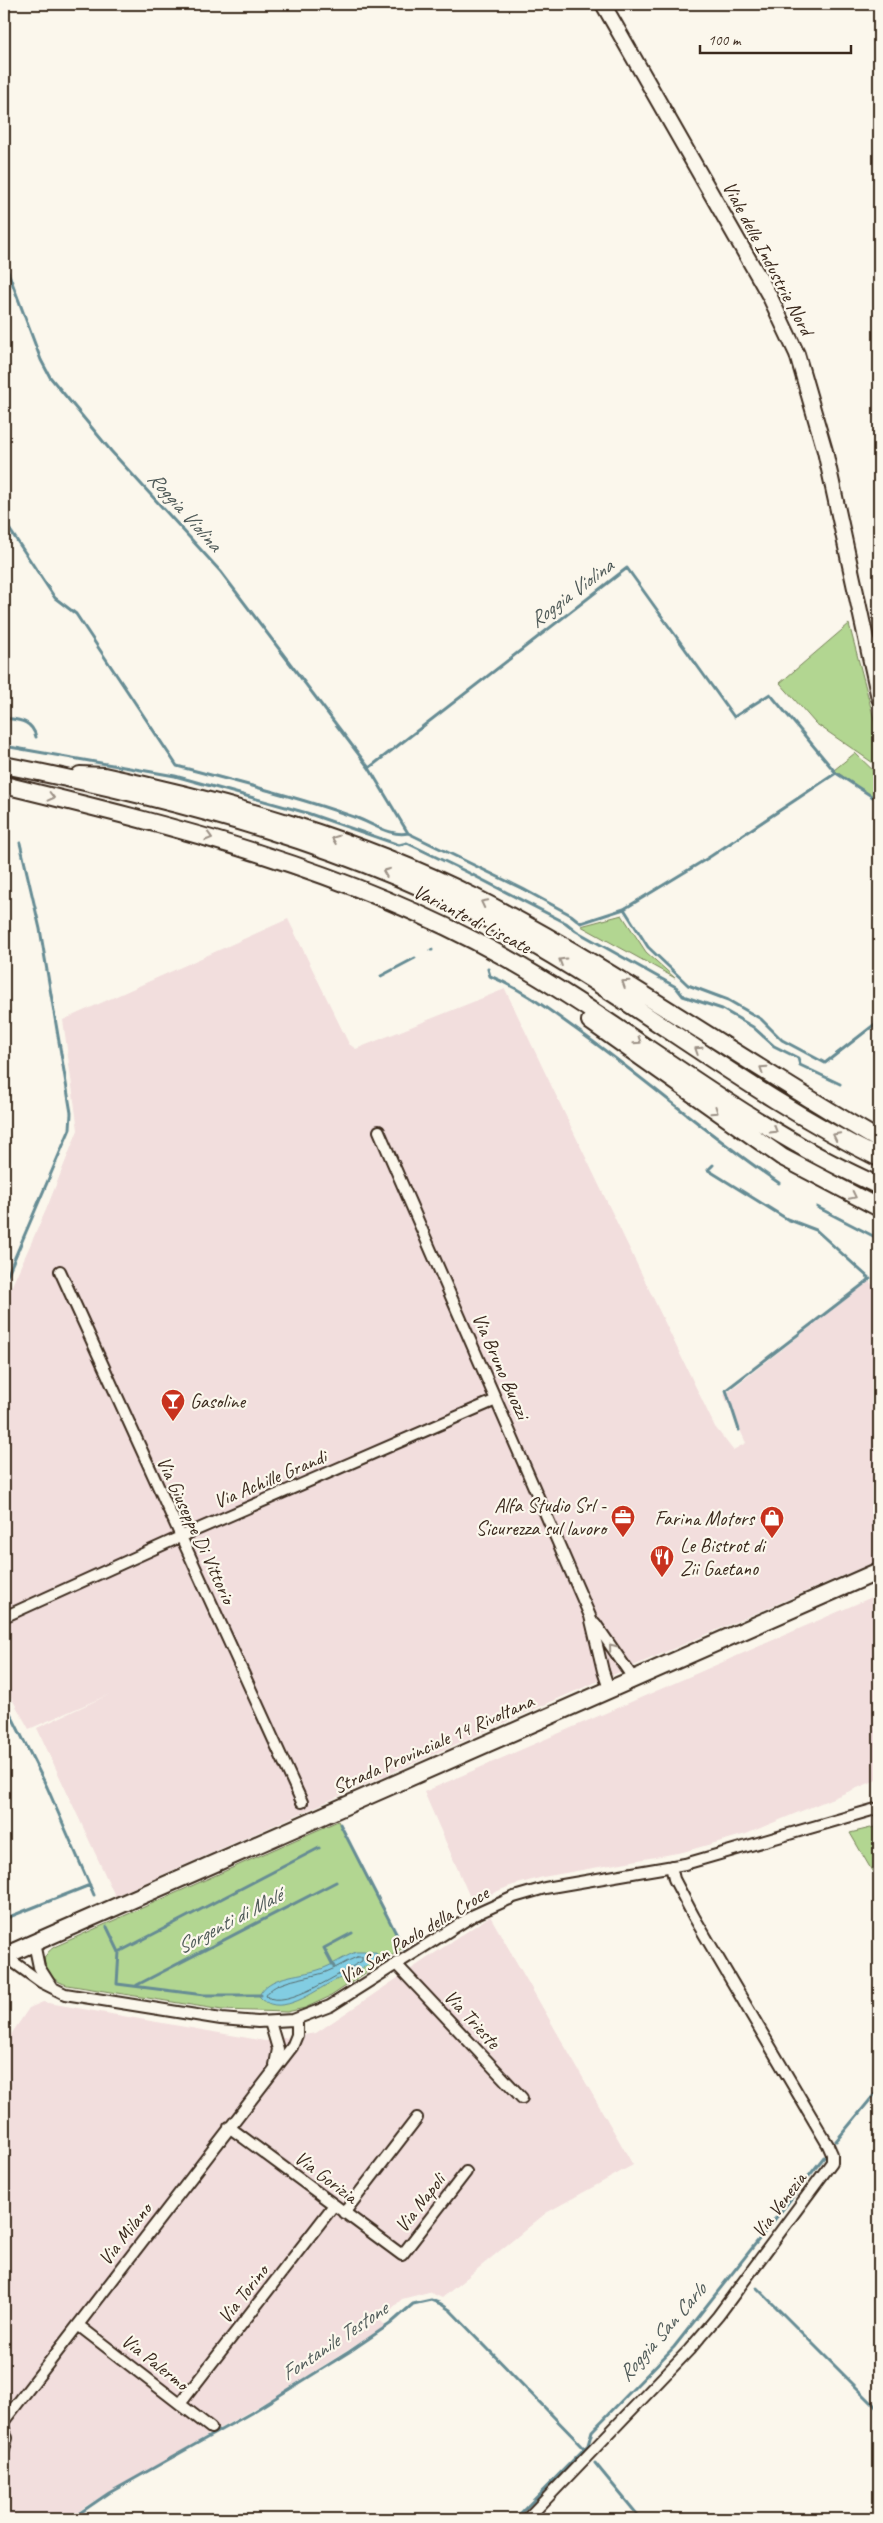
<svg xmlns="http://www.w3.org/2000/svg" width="883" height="2523" font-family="Caveat,sans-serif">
<rect width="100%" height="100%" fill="#fbf7ec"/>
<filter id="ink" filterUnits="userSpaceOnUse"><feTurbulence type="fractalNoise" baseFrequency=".02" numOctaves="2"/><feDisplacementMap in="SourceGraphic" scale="10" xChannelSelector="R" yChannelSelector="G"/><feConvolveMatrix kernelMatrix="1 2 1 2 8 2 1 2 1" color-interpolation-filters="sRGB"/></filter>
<g filter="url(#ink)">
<path fill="#f2dedd" d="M288,919L349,1044L356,1049L505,989L715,1427L733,1450L746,1443L724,1395L869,1281L879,1293V1560L571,1693L115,1896L37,1728L110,1694L29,1729L4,1685V1303L46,1210L78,1130L63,1020Z
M879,1594V1779L746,1834L683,1852L543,1877L510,1886L472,1902L424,1792Z
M490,1916L633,2165L546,2213L442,2298L429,2292L402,2299L380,2320L386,2326L274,2397L86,2506L69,2519H4V2045L29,2008L43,2002L265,2041L316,2033Z"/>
<path fill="#b2d691" stroke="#768058" d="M849,624L879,738V767L815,723L780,683Z
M855,753L879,776V802L834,770Z
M622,915L646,952L675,978L581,926Z
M338,1821L403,1948L331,1996L305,2008L287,2012L222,2010L67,1985C48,1979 33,1962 54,1947Z
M879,1826V1883L850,1833Z"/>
<path fill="#82cde2" stroke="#668c94" d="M356,1952H376L378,1957C364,1970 345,1975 328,1984C309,1995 277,2018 259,1996C268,1975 299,1976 318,1970C332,1966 343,1957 356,1952Z"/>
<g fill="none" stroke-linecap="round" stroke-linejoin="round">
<path stroke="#576b6c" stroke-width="1" d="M357,1957H362V1961C343,1971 285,2011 266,1996C272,1980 311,1978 326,1972C337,1968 346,1961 357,1957Z"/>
<path stroke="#668c94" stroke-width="3" d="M4,261L41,360L50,377L111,451L221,572L369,768L408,833
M4,521L55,598L76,614L177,766C237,782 298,797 357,818C373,824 392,837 408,833L523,889L571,915L581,923L624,909L708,858L836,773
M4,718C19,720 32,720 36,737
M4,746L175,776L307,813L399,845L407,843L467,872L566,923L576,931L676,987L683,996L722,1009L753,1027L774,1046L798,1058L800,1065L840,1084
M369,768L627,568L734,717L770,694L836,773L879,801
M624,909L648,947L688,985L728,1000L761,1019L782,1040L825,1063L879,1021
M431,950H432
M488,969L490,976C522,989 549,1010 577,1030C646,1079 709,1136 779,1183
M381,976L415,958
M713,1165L708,1170L787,1219L816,1230L870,1279L726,1390L739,1430
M817,1207L879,1239
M4,1283L70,1129L71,1113L40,929L20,843
M4,1701L47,1787L94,1895
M340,1824L404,1949
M4,1919L90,1885
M107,1927L119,1952L117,1984L204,1995H261
M119,1952L319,1848
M334,1967L324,1948L352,1933
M137,1985L336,1882
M836,2141L879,2089
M757,2288L879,2410
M595,2463L641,2519
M71,2519L109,2493L251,2413L349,2352L390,2324L413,2304L431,2300L441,2304L450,2310L584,2448
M515,2519L588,2445L592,2431L674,2347L824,2157"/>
<defs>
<path id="minor" d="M379,1131L590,1616L603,1671L609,1689
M60,1271L302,1802
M4,1617L180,1537L496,1400
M595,1623L633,1678
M34,1943L39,1967L51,1986
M5,1956L41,1982L65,1994L221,2019L258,2022L293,2020L330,2006L474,1915L514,1897L545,1888L685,1864L879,1808
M396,1964L522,2098
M270,2022L278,2049L275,2065
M229,2127L402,2255L466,2172
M344,2213L417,2118
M78,2325L211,2428
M180,2404L334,2205
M4,2421L292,2047L297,2035V2019
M4,2429L7,2438L4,2450
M527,2519L689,2350L718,2316L832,2162V2154L828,2145L694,1917L674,1879L671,1866"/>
<path id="secondary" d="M603,4L769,295L797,354L825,451L879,698"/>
<path id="primary" d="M4,1956L879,1571"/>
<path id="trunk" d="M4,765C180,800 357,846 515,934C640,1003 750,1095 879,1158
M80,775L104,776C231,803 358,839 474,897C615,969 743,1062 879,1140
M4,785C176,827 344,868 501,955C603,1012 695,1086 797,1144C823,1160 851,1173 879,1186
M590,1021L782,1157L879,1208"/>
</defs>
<use href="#minor" stroke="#3b2a1e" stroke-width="14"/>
<use href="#secondary" stroke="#3b2a1e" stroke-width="18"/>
<use href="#primary" stroke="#3b2a1e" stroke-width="20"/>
<use href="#trunk" stroke="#3b2a1e" stroke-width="20"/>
<use href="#minor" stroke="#fbf7ec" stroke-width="10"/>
<use href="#secondary" stroke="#fbf7ec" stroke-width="14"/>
<use href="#primary" stroke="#fbf7ec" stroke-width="16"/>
<use href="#trunk" stroke="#fbf7ec" stroke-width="16"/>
</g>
<defs><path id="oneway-chevron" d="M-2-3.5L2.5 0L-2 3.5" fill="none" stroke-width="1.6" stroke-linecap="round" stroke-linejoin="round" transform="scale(1.25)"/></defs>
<g stroke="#9b9085">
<use href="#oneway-chevron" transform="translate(51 797) rotate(14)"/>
<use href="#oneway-chevron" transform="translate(209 837) rotate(16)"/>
<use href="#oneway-chevron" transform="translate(335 839) rotate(-159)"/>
<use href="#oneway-chevron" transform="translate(386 872) rotate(-158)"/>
<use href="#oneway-chevron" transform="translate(484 903) rotate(-153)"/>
<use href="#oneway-chevron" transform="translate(562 961) rotate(-149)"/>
<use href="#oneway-chevron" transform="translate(625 983) rotate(-147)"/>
<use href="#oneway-chevron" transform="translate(638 1041) rotate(35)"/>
<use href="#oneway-chevron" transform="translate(698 1050) rotate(-147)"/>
<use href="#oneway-chevron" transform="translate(763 1069) rotate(-147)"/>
<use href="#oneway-chevron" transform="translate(715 1111) rotate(35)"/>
<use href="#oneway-chevron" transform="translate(774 1130) rotate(32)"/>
<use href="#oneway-chevron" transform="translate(836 1136) rotate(-153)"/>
<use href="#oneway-chevron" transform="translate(853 1196) rotate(26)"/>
<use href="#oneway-chevron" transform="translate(612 1647) rotate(-129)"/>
</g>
</g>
<defs>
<symbol id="bar-pin" viewBox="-11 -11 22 30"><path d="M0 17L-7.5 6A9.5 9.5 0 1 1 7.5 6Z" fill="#c8321e" stroke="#fbf7ec"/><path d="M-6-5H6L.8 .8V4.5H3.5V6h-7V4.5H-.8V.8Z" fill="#fff"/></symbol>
<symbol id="office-pin" viewBox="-11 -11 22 30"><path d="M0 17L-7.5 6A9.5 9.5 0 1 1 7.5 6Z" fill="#c8321e" stroke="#fbf7ec"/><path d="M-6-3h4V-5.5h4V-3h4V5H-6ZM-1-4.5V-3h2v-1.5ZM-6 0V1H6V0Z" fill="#fff"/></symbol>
<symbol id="shop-pin" viewBox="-11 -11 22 30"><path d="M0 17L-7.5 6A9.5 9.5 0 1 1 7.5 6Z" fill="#c8321e" stroke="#fbf7ec"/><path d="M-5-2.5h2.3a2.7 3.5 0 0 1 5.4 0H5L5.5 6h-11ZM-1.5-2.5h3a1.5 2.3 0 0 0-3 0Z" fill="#fff"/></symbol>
<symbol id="restaurant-pin" viewBox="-11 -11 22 30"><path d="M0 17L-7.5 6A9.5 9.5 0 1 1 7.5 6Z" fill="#c8321e" stroke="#fbf7ec"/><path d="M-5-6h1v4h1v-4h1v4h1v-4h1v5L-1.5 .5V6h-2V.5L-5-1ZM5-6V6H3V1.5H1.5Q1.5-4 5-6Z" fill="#fff"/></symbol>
</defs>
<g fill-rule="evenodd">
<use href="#bar-pin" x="159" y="1387" width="28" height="38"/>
<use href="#office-pin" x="609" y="1503" width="28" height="38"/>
<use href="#shop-pin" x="758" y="1504" width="28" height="38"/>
<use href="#restaurant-pin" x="648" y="1543" width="28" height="38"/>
</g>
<g text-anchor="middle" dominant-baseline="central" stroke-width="4.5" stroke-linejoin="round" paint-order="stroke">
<g font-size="20" fill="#3b2a1e" stroke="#fbf7ec">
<text transform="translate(768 258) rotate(62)">Viale delle Industrie Nord</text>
<text transform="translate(472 919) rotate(27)">Variante di Liscate</text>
<text transform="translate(501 1366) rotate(66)">Via Bruno Buozzi</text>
<text transform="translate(270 1479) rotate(-23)">Via Achille Grandi</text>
<text transform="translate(196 1530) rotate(65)">Via Giuseppe Di Vittorio</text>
<text transform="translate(433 1744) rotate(-24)">Strada Provinciale 14 Rivoltana</text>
<text transform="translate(414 1935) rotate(-31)">Via San Paolo della Croce</text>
<text transform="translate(472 2019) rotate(47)">Via Trieste</text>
<text transform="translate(326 2177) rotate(37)">Via Gorizia</text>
<text transform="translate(420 2203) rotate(-52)">Via Napoli</text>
<text transform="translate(779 2205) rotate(-53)">Via Venezia</text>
<text transform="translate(125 2234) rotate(-52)">Via Milano</text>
<text transform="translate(243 2294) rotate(-52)">Via Torino</text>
<text transform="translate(155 2362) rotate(38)">Via Palermo</text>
</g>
<g font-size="20" fill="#3b2a1e" stroke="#fbf7ec" text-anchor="start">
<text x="190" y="1401">Gasoline</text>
<text x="606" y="1505" text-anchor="end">Alfa Studio Srl -<tspan x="606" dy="23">Sicurezza sul lavoro</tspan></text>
<text x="754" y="1518" text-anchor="end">Farina Motors</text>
<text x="680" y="1545">Le Bistrot di<tspan x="680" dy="23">Zii Gaetano</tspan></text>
</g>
<g font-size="21" font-style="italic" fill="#505b59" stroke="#fbf7ec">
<text transform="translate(185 511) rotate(48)">Roggia Violina</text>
<text transform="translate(571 593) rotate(-37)">Roggia Violina</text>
<text transform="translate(229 1921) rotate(-28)">Sorgenti di Malé</text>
<text transform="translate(662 2332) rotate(-49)">Roggia San Carlo</text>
<text transform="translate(334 2341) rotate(-34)">Fontanile Testone</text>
</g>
</g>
<rect width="883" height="2523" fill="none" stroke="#fbf7ec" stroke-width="20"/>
<rect x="10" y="10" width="863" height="2503" fill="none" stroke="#3b2a1e" stroke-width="2" filter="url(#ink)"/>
<path d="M700 45v8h151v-8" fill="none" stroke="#3b2a1e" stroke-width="2.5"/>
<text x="708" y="45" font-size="15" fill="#3b2a1e" stroke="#fbf7ec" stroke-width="4" paint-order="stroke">100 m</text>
</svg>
